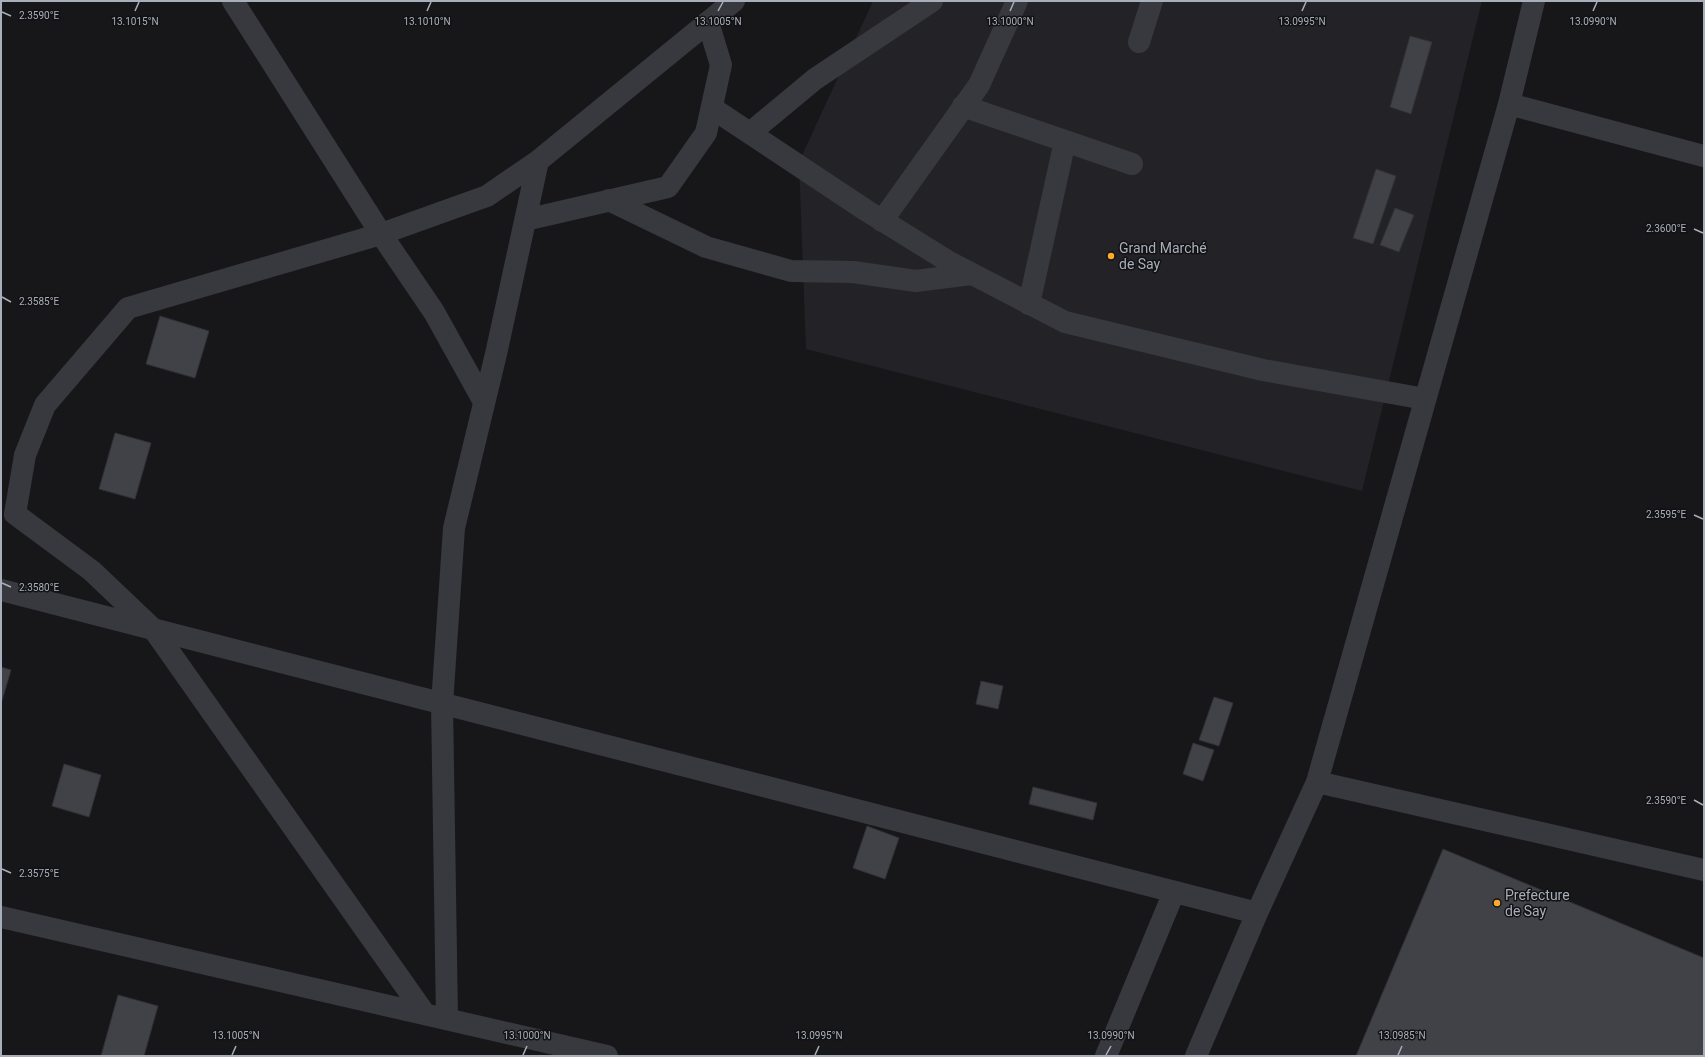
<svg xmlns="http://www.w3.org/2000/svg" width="1705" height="1057" font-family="Roboto,sans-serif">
<rect width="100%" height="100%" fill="#171719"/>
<path fill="#232327" d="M873,1H1482L1362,491L806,349L799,162Z"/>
<path fill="#414247" stroke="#313136" d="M1410,36L1432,42L1411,114L1390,107Z
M1376,169L1396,176L1373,244L1353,238Z
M1395,208L1414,215L1399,252L1380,245Z
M160,316L209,331L195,378L146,364Z
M115,433L151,443L135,499L99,489Z
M1,667L11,670L1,704Z
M981,681L1003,686L998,709L976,704Z
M1214,697L1233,703L1219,746L1199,740Z
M1193,743L1214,750L1203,781L1183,774Z
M64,764L101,775L89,817L52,806Z
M1033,787L1097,803L1093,820L1029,804Z
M867,826L899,838L885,879L853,868Z
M1443,849L1704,958V1056H1356Z
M118,995L158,1006L144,1056H101Z"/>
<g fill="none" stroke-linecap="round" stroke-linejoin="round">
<path stroke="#38393f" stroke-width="22" d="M233,1L381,234L434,312L484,402
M1139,42L1152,1
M1509,104L1704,156
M963,106L1065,141L1029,304
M712,108L867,211L951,263L1065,322L1263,370L1425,399
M750,133L815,79L932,1
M1065,141L1132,164
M609,200L706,247L791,271L853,272L916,281L971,274
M525,220L668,187L706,133L721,65L708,22
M882,221L979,85L1017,1
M1,590L1257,913
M1317,782L1704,870
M1,917L607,1056
M425,1014L154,630L92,571L15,514L25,455L45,405L128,308L381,234L487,196L538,161L734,1
M447,1019L442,704L454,528L496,354L538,161
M1106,1056L1174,892
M1196,1056L1257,913L1317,782L1509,104L1534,1"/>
</g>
<path fill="none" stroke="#a9afba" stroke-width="1.5" d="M135,11L139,2M427,11L431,2M718,11L723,2M1010,11L1014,2M1302,11L1306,2M1593,11L1597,2M2,12L11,16M1694,229L1703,233M2,297L11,302M1694,515L1703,519M2,583L11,587M1694,800L1703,805M2,869L11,873M232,1055L236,1046M523,1055L527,1046M815,1055L819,1046M1106,1055L1111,1046M1398,1055L1402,1046"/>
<g fill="#fcab2d" stroke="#121215" stroke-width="1.5">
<circle cx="1111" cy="256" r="4"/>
<circle cx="1497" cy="903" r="4"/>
</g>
<g text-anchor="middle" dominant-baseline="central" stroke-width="3" stroke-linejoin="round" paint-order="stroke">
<g font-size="14" fill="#a9afba" stroke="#121215" text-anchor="start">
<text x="1119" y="248">Grand Marché<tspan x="1119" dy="16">de Say</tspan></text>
<text x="1505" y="895">Prefecture<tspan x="1505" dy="16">de Say</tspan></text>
</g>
</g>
<g font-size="10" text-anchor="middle" fill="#a9afba" stroke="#121215" stroke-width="3" stroke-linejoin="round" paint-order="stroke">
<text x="39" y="19">2.3590°E</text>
<text x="135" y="25">13.1015°N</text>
<text x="427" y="25">13.1010°N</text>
<text x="718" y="25">13.1005°N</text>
<text x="1010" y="25">13.1000°N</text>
<text x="1302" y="25">13.0995°N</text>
<text x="1593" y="25">13.0990°N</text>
<text x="1666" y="232">2.3600°E</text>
<text x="39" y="305">2.3585°E</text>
<text x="1666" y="518">2.3595°E</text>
<text x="39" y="591">2.3580°E</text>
<text x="1666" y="804">2.3590°E</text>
<text x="39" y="877">2.3575°E</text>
<text x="236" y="1039">13.1005°N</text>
<text x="527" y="1039">13.1000°N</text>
<text x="819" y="1039">13.0995°N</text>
<text x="1111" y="1039">13.0990°N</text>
<text x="1402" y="1039">13.0985°N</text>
</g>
<rect width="1705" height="1057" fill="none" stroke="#a9afba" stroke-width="4"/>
</svg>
